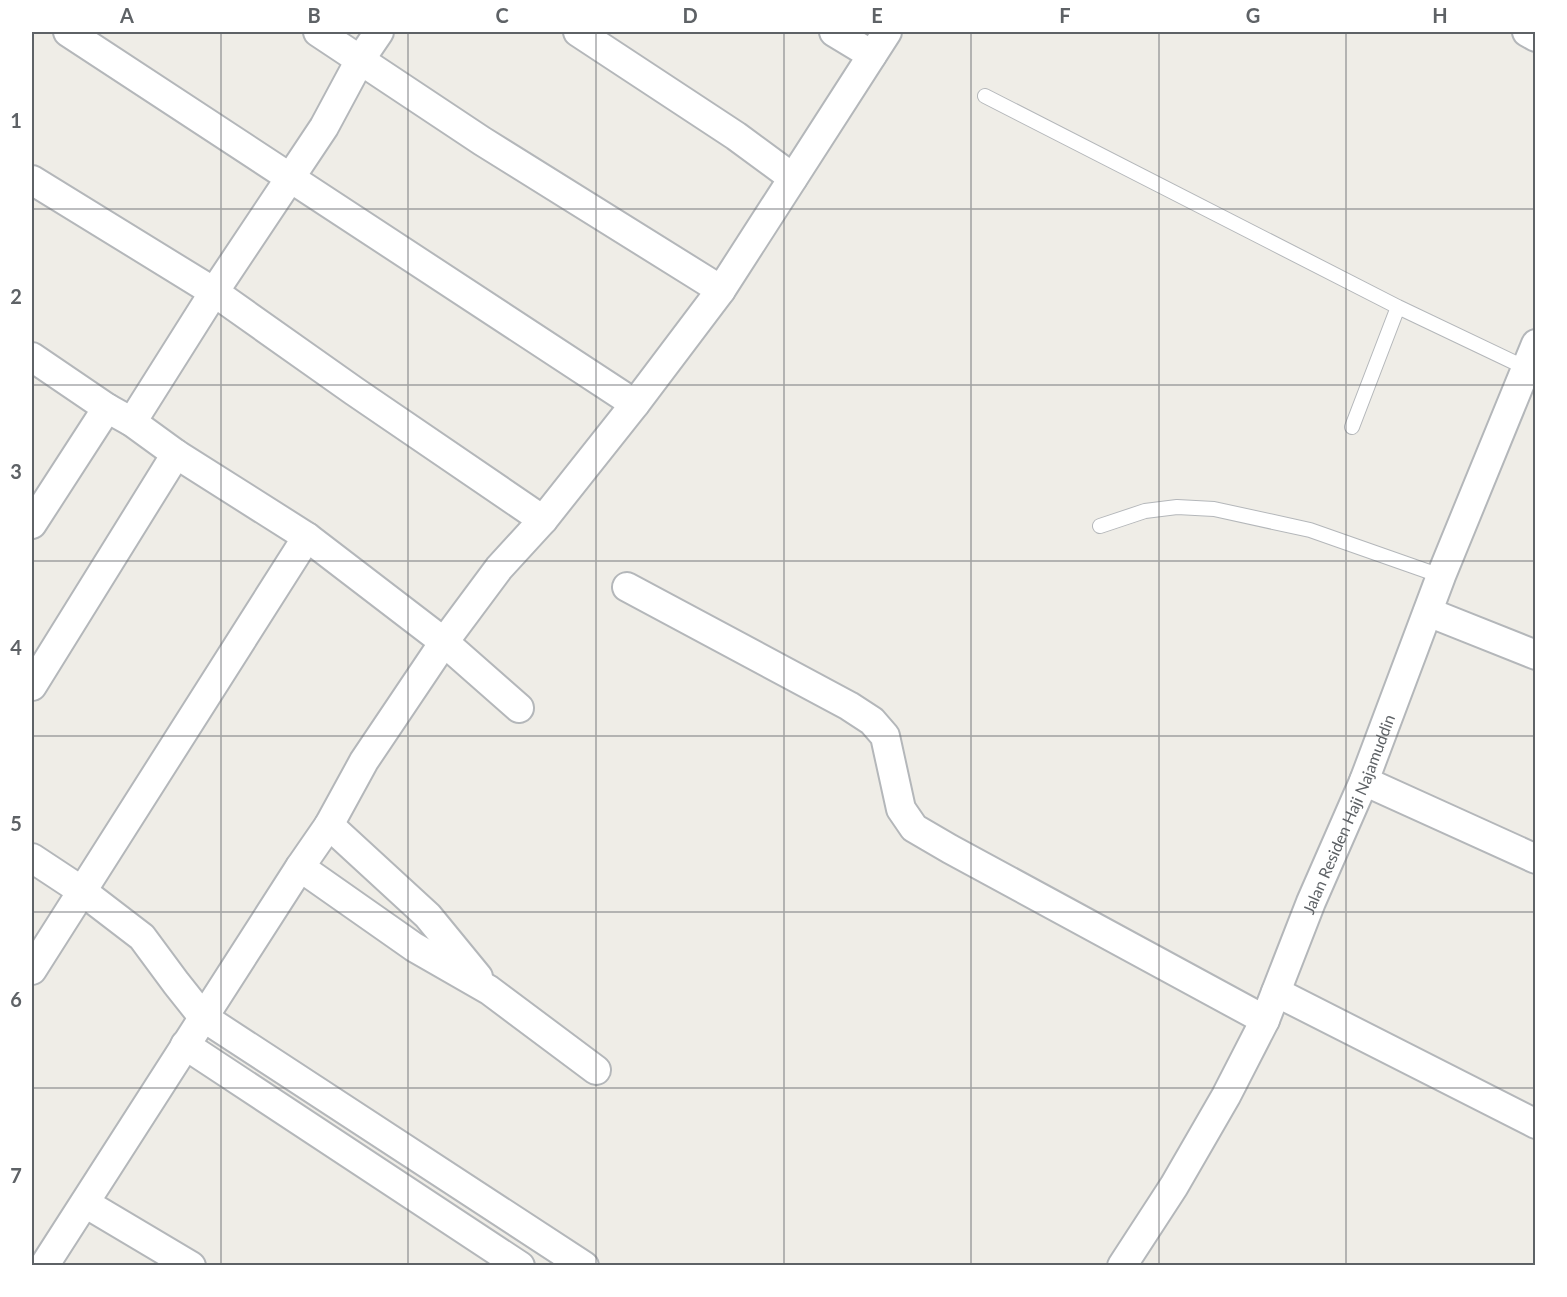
<svg xmlns="http://www.w3.org/2000/svg" width="1567" height="1297" font-family="Lato,sans-serif">
<rect width="100%" height="100%" fill="#efede7"/>
<g fill="none" stroke-linecap="round" stroke-linejoin="round">
<defs>
<path id="service" d="M985,96L1398,307L1526,368
M1352,427L1398,307
M1100,526L1145,511L1177,507L1214,509L1310,530L1441,576"/>
<g id="minor">
<path d="M68,32L635,404"/>
<path d="M318,32L482,141L721,290"/>
<path d="M578,32L736,136L793,178"/>
<path d="M834,32L872,55"/>
<path d="M1527,32L1536,37"/>
<path d="M32,180L214,292L354,391L543,520"/>
<path d="M32,357L107,408L132,422L176,454L307,537L444,642L519,708"/>
<path d="M132,422L214,292L324,127L360,60L379,32"/>
<path d="M32,524L107,408"/>
<path d="M627,587L849,706L872,721L885,736L901,809L914,828L950,849L1265,1020"/>
<path d="M1428,612L1536,655"/>
<path d="M32,686L176,454"/>
<path d="M1364,781L1536,859"/>
<path d="M329,825L428,916L478,977"/>
<path d="M32,858L82,891L142,937L176,983L203,1017L584,1266"/>
<path d="M300,867L414,947L489,990L596,1070"/>
<path d="M32,970L307,537"/>
<path d="M1276,992L1536,1124"/>
<path d="M185,1045L520,1266"/>
<path d="M85,1203L191,1266"/>
<path d="M44,1266L300,867L329,825L364,761L444,642L499,568L543,520L635,404L721,290L887,32"/>
<path id="s1" d="M1122,1266L1174,1186L1226,1096L1265,1020L1311,902L1364,781L1441,576L1536,344"/>
</g>
</defs>
<use href="#service" stroke="#b4b7ba" stroke-width="16"/>
<use href="#minor" stroke="#b4b7ba" stroke-width="32"/>
<use href="#service" stroke="#fff" stroke-width="14"/>
<use href="#minor" stroke="#fff" stroke-width="28"/>
</g>
<path fill="none" stroke="#5e6266" stroke-width="1.5" stroke-opacity="0.55" d="M221,32V1266M408,32V1266M596,32V1266M784,32V1266M971,32V1266M1159,32V1266M1346,32V1266M32,209H1536M32,385H1536M32,561H1536M32,736H1536M32,912H1536M32,1088H1536"/>
<g text-anchor="middle" dominant-baseline="central" stroke-width="4.5" stroke-linejoin="round" paint-order="stroke">
<g font-size="16" fill="#5e6266" stroke="#fff">
<text stroke="none"><textPath href="#s1" startOffset="507">Jalan Residen Haji Najamuddin</textPath></text>
</g>
</g>
<rect width="1567" height="1297" fill="none" stroke="#ffffff" stroke-width="66"/>
<rect x="33" y="33" width="1501" height="1231" fill="none" stroke="#5e6266" stroke-width="2"/>
<g font-size="20" text-anchor="middle" font-weight="bold" fill="#5e6266">
<text x="127" y="23">A</text>
<text x="314" y="23">B</text>
<text x="502" y="23">C</text>
<text x="690" y="23">D</text>
<text x="877" y="23">E</text>
<text x="1065" y="23">F</text>
<text x="1253" y="23">G</text>
<text x="1440" y="23">H</text>
<text x="16" y="128">1</text>
<text x="16" y="304">2</text>
<text x="16" y="479">3</text>
<text x="16" y="655">4</text>
<text x="16" y="831">5</text>
<text x="16" y="1007">6</text>
<text x="16" y="1183">7</text>
</g>
</svg>
